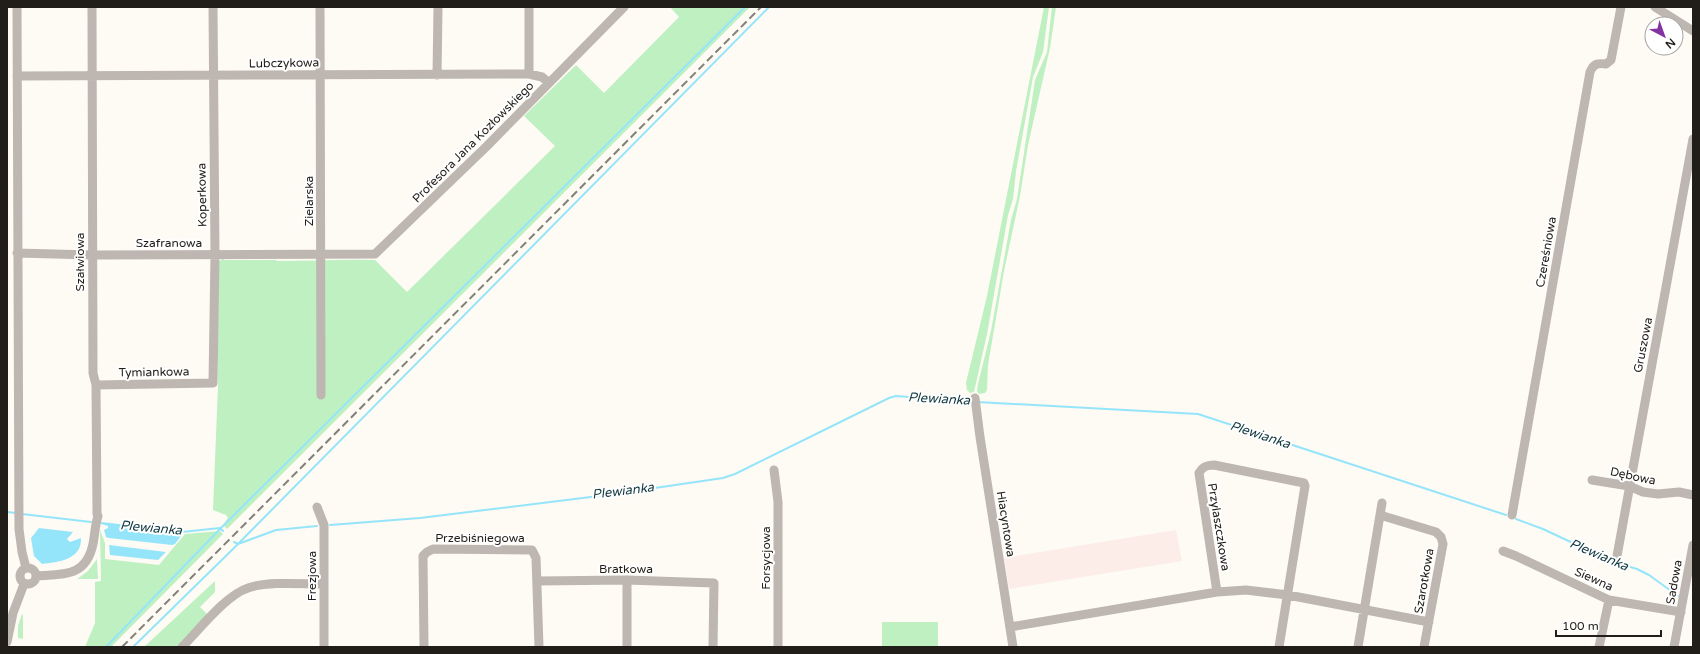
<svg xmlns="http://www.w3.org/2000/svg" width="1700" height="654" font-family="'Varela Round',sans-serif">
<rect width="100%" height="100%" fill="#fefaf4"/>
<path fill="#fcede8" d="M1176,530L1182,561L1009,589L1004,558Z"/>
<path fill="#bef0c1" d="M670,7H750L227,529L223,525L228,518L226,515L213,510L218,387V262L224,258V260H276L277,261C310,261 342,259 375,260L407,292L555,146L524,116L576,65L604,93L679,17Z
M1044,7H1049L1043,52L1033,77L1016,171L1013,199L1008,215L987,334L974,392L970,393L967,390L966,383L987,296Z
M1052,7H1056L1050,48L1028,145L1020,196L1004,271L988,365L987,390L985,393L979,394L977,391L978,384L991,331L1011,220L1017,199L1035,80L1047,52Z
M100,530L105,543V559L159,565L185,534L220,531L223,534L111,647H85L95,623V582L101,581Z
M97,559L98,579H77L88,571Z
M215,581V592L200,607L208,615L176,647H144Z
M22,614L23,615V639L18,638V626Z
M882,622H938V647H882Z"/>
<path fill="#95e5fa" d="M101,522L184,531V532L175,544L172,545L109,538L106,537L104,530L108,528V526L101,524Z
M39,528L73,532L67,539L70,542L81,538C82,560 58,562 42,564L34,556L31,538Z
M109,545L166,552L158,560L110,555Z"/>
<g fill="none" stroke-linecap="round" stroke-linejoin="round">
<path stroke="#95e5fa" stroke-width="2" d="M977,402L1198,414L1506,515
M7,512L16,513
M22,514L91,522
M1516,519L1543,529L1611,561L1637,569L1649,575L1678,596
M330,525L420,518L607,495L723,478L735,474L889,398L896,396L973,402
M182,532L220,528L223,531
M234,542L238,544L276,530L317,526
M106,647L220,529L745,7
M133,647L234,548L769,7"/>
<path stroke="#bdb6b1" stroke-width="9" d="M17,7L19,529L22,552L26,568
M320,7L321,395
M529,7V74
M1655,7L1693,31
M437,75L438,7
M17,76L529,74L542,77L549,83
M17,253L92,255L375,254L487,146L624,7
M96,385L213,383L215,255L213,7
M975,398L980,437L1013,647
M774,470L778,502V647
M1592,480L1629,486L1643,492L1658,494L1679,492L1693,495
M317,507L324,525V647
M1380,515L1436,532L1441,537L1443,544L1424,647
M1512,515L1590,72C1594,63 1598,63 1606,64L1611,60L1621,7
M1503,551L1516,556L1609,600L1681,612
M1617,556L1693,139
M20 576a8 8 0 1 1 16 0a8 8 0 1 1-16 0Z
M36,576C64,574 86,577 93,544C95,534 95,525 98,516L97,514L96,385L93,373L92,7
M538,581L627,580L714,583L713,647
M1217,592L1199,473C1202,467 1206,465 1214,465L1304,483L1305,486L1279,647
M1010,627L1217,592L1246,590L1288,595L1429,622
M7,642L13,613L24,584
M182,647C199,630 226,595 248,588C267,581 303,584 324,584
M424,647L423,556L427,552L433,549L532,550L536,558L539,647
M627,647V580
M1358,647L1382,503
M1599,647L1609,600
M1674,647L1693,545"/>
<path stroke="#837f79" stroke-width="2" stroke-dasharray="8 4" stroke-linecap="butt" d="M122,647L761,7"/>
</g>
<g text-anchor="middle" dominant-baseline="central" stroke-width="4" stroke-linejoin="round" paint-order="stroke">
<g font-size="12" fill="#211d18" stroke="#fff">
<text transform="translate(284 63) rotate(-1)">Lubczykowa</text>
<text transform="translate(473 142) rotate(-45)">Profesora Jana Kozłowskiego</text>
<text transform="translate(202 195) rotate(-91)">Koperkowa</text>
<text transform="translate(309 201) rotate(-90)">Zielarska</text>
<text x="169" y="243">Szafranowa</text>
<text transform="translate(1546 252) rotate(-80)">Czereśniowa</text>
<text transform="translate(80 262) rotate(-90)">Szałwiowa</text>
<text transform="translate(1643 345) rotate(-79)">Gruszowa</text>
<text transform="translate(154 372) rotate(-1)">Tymiankowa</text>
<text transform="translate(1633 476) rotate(12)">Dębowa</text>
<text transform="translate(1006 524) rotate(81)">Hiacyntowa</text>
<text transform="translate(1219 527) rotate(81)">Przylaszczkowa</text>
<text x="480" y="538">Przebiśniegowa</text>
<text transform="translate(766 558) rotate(-90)">Forsycjowa</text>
<text x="626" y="569">Bratkowa</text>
<text transform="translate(312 576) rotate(-90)">Frezjowa</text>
<text transform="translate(1594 579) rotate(24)">Siewna</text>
<text transform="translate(1424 581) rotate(-80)">Szarotkowa</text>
<text transform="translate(1674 582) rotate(-80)">Sadowa</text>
</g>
<g font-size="13" font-style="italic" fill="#133a42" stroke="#fff">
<text transform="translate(939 399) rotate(3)">Plewianka</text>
<text transform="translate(1260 435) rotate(18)">Plewianka</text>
<text transform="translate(623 491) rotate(-7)">Plewianka</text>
<text transform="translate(151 528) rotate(5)">Plewianka</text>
<text transform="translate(1599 555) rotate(23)">Plewianka</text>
</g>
</g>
<rect width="1700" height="654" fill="none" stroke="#211d18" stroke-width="16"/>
<g transform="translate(1664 36) rotate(139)"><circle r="19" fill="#ffffff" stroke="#a6a5a3"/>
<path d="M0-3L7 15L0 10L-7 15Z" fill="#8332a2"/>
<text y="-6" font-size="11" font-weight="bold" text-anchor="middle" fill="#211d18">N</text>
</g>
<path d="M1556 630v6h105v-6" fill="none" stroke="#211d18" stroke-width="2"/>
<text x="1562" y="630" font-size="12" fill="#211d18" stroke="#ffffff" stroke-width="3" paint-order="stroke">100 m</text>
</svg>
